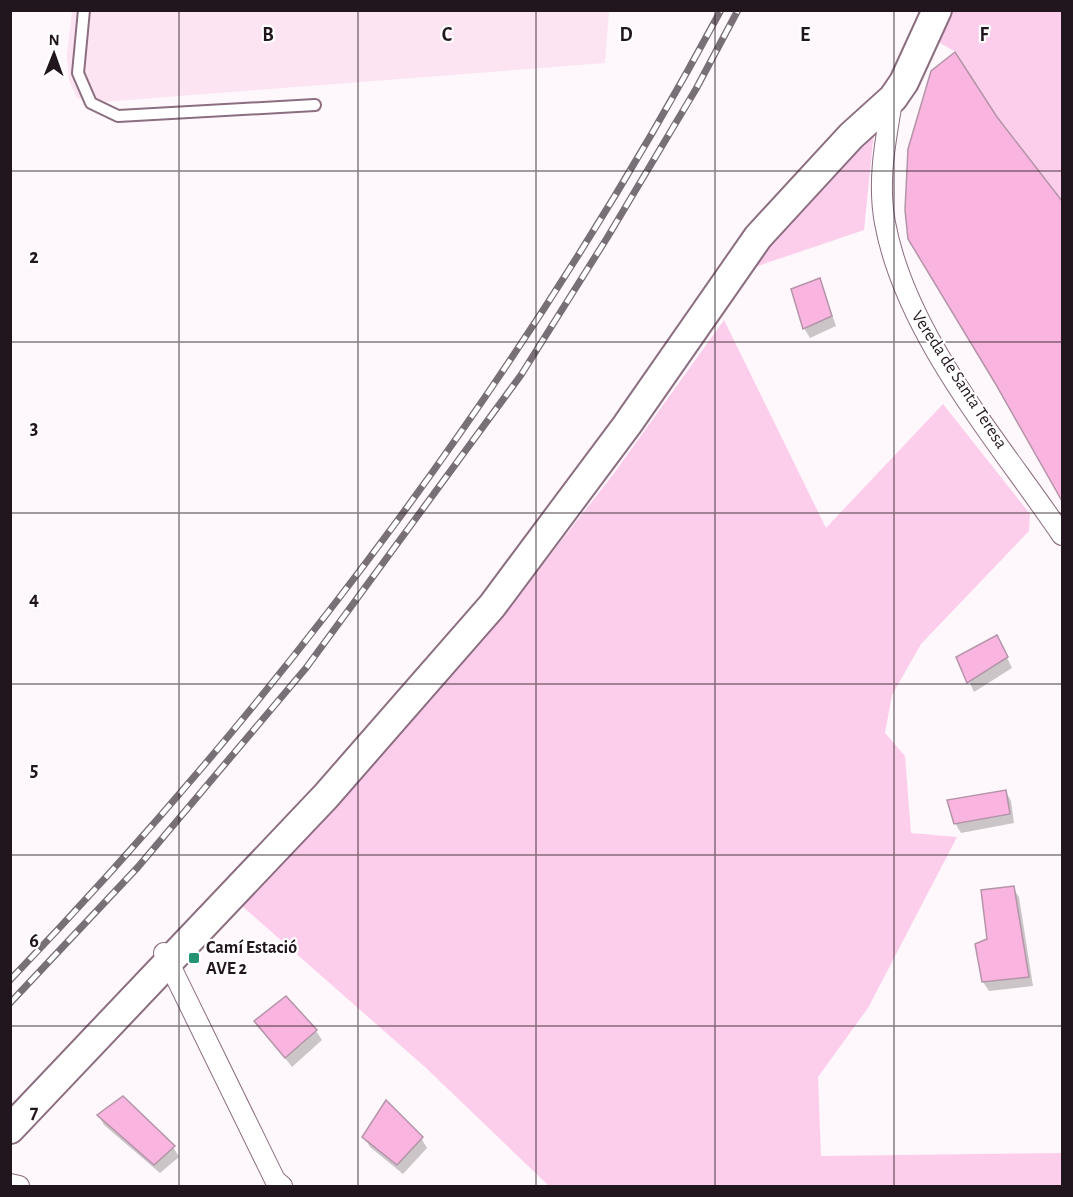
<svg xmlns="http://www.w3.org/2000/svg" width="1073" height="1197" font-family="'Alegreya Sans',sans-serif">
<rect width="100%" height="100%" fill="#fef7fb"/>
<path fill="#fde4f3" d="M72,11H609L605,63L103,102L77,98L69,80L67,55Z"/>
<path fill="#fdceeb" d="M948,11H1062V201L997,117L956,52L933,39Z
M875,122L864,230L749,269Z
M724,320L826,528L943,404L1030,514L1029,531L921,644L892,695L885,733L905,756L911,833L957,837L868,1008L818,1077L821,1156L1062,1153V1186H549L425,1067L242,906L510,606L612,476Z"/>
<path fill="#0003" d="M996,118L1062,203V498L1004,395Z
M820,279L836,326L810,338L804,328Z
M1002,647L1012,668L974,692L958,657Z
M1006,792L1011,801L1014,823L961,833L955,823Z
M1013,888L1019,897L1033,986L989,991L983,982L989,940Z
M256,1021L316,1031L322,1040L292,1067Z
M99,1116L173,1147L179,1157L160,1173L104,1125Z
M364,1137L421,1138L427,1148L403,1174L370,1147Z"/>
<path fill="#f9b5e0" stroke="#b494a8" stroke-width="1.5" d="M955,52L997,117L1062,201V501L995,383L908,239L905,210L908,149L931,71Z
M820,278L832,316L803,329L791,289Z
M997,635L1008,657L967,683L956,657Z
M1006,790L1010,814L954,824L947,800Z
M1014,886L1029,977L982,982L975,944L987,939L981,890Z
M286,996L317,1030L285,1058L254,1021Z
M123,1096L175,1146L154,1165L97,1115Z
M386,1100L423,1137L397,1165L362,1137Z"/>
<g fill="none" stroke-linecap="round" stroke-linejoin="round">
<defs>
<path id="lane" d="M84,10L78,73L91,103L118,116L315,105"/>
<path id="street" d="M893,96C886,138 877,180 885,223C906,336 999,442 1062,535
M164,953L275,1180L282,1186
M10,1184L19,1186"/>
<path id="secondary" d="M10,1129L326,796L492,606L627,425L758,237L851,136L893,98L904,82L937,10"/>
</defs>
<use href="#lane" stroke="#8c6e81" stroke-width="14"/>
<use href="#street" stroke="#8c6e81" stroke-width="22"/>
<use href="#secondary" stroke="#8c6e81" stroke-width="32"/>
<use href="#lane" stroke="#fff" stroke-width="10"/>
<use href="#street" stroke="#fff" stroke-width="20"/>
<use href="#secondary" stroke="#fff" stroke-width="28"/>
<defs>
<path id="rail" d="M10,980C287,692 532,362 721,10
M10,1003L138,867L306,668L521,375L607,238L696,89L738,10"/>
</defs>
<use href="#rail" stroke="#796f76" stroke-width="7"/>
<use href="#rail" stroke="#fff" stroke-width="4.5" stroke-dasharray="14" stroke-linecap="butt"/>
</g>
<path fill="none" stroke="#22161e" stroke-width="1.5" stroke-opacity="0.55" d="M179,10V1186M358,10V1186M536,10V1186M715,10V1186M894,10V1186M10,171H1062M10,342H1062M10,513H1062M10,684H1062M10,855H1062M10,1026H1062"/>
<rect fill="#249374" stroke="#fff" stroke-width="2" x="188" y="952" width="12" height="12" rx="3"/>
<g text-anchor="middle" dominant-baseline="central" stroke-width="4.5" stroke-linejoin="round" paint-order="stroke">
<g font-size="18" fill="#22161e" stroke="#fff">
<text transform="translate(959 380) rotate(57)">Vereda de Santa Teresa</text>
</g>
<g font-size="18" font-weight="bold" fill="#22161e" stroke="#fff" text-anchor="start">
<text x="206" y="948">Camí Estació<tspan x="206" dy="21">AVE 2</tspan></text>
</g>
</g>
<g font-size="20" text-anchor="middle" font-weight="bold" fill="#22161e" stroke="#fff" stroke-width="4.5" stroke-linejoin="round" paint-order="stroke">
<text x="268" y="41">B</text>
<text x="447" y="41">C</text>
<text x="626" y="41">D</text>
<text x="805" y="41">E</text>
<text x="984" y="41">F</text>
<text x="34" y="263">2</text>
<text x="34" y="434">3</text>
<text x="34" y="605">4</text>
<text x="34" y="776">5</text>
<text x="34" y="947">6</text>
<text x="34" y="1118">7</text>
</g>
<rect width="1073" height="1197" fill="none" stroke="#22161e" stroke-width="24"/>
<g transform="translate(54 54) rotate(1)" stroke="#ffffff" stroke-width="4.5" paint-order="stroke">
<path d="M0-4.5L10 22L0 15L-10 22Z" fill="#22161e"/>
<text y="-9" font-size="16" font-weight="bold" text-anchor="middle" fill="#22161e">N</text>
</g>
</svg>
